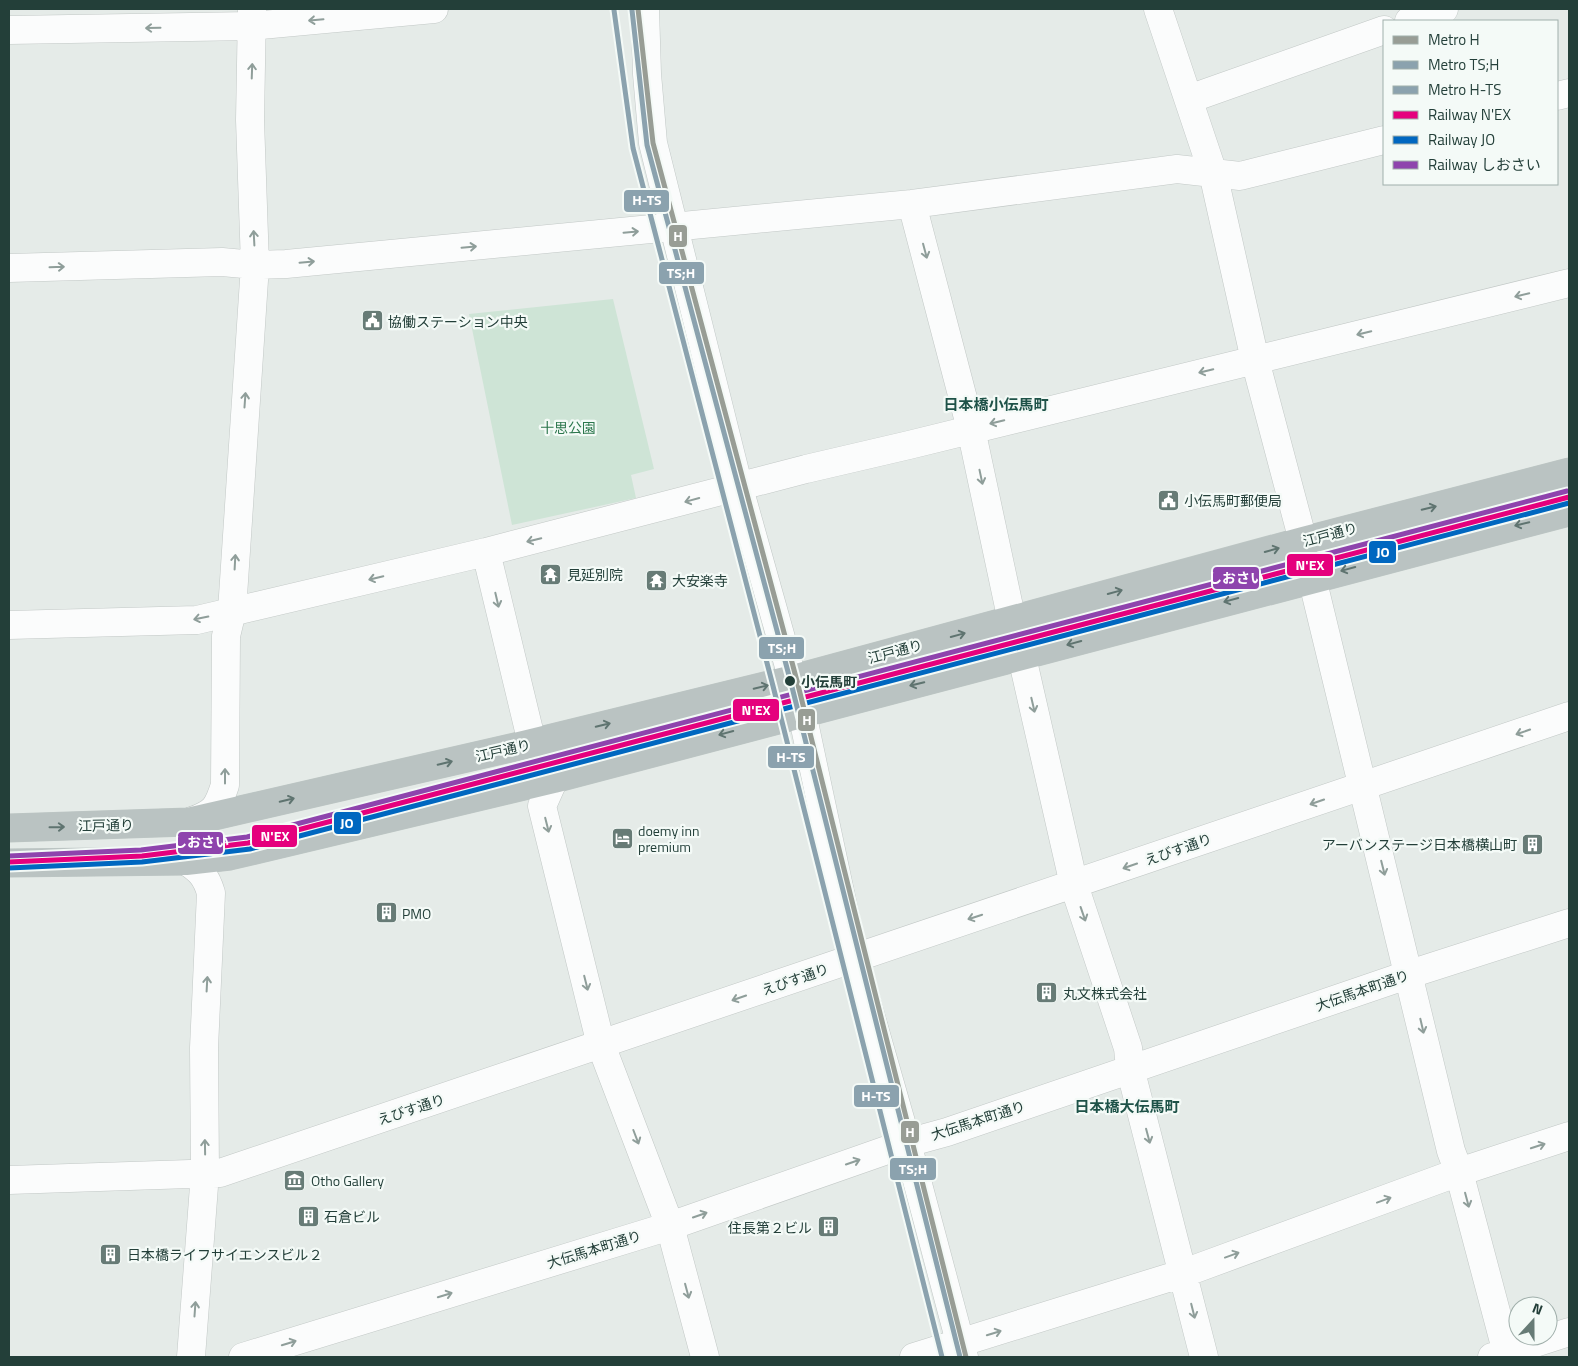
<svg xmlns="http://www.w3.org/2000/svg" width="1578" height="1366" font-family="'Titillium Web','Noto Sans JP',sans-serif">
<rect width="100%" height="100%" fill="#e5ebe8"/>
<path fill="#cee4d6" d="M613,299L654,469L631,475L636,498L512,525L469,314Z"/>
<g fill="none" stroke-linecap="round" stroke-linejoin="round">
<defs>
<path id="street" d="M1158,9L1213,173L1255,360L1303,541L1451,1151L1459,1172L1508,1357
M1409,21L1444,9
M9,30L251,26L434,9
M1557,96L1569,93
M1189,99L1384,30
M912,204L971,429L1012,621
M9,268L222,262L255,265L286,264L912,204L1177,169L1240,176L1384,140
M486,552L532,743
M9,625L197,620L486,552L806,469L909,445L1569,283
M1022,657L1074,885L1128,1048L1130,1068L1204,1357
M554,779L542,806L601,1045L670,1226L705,1357
M192,821C215,813 218,807 225,785L226,636L232,611L255,265L250,120L252,9
M186,861C200,870 206,876 211,893L204,1048L205,1173L191,1357
M9,1180L220,1173L1569,716
M243,1357L670,1226L907,1143L947,1132L1410,974L1569,923
M914,1357L1184,1273L1459,1172L1569,1136
M1492,1357L1569,1332"/>
<path id="secondary" d="M645,9L647,74L653,143L739,488L802,713L854,958L907,1143L964,1357"/>
<path id="highway" d="M9,828L188,822L532,743L793,679L1303,541L1569,472
M9,863L186,861L230,856L554,779L1569,512"/>
</defs>
<use href="#street" stroke="#c2c8c6" stroke-width="29"/>
<use href="#secondary" stroke="#c1c8c6" stroke-width="29"/>
<use href="#highway" stroke="#bdc6c4" stroke-width="29"/>
<use href="#street" stroke="#fbfcfc" stroke-width="28"/>
<use href="#secondary" stroke="#fbfcfc" stroke-width="28"/>
<use href="#highway" stroke="#bac3c2" stroke-width="28"/>
<defs>
<path id="rail-1" d="M9,862L142,856L248,843L1569,497"/>
<path id="rail-2" d="M9,868L142,862L250,849L1569,503"/>
<path id="rail-3" d="M9,856L141,850L247,837L1567,491"/>
</defs>
<use href="#rail-1" stroke="#f4faf7" stroke-width="9"/>
<use href="#rail-2" stroke="#f4faf7" stroke-width="9"/>
<use href="#rail-3" stroke="#f4faf7" stroke-width="9"/>
<use href="#rail-1" stroke="#e5007d" stroke-width="5"/>
<use href="#rail-2" stroke="#0067c0" stroke-width="5"/>
<use href="#rail-3" stroke="#8e44ad" stroke-width="5"/>
<defs>
<path id="metro-1" d="M638,9L653,143L797,681L966,1357"/>
<path id="metro-2" d="M632,10L647,145L791,683L960,1357"/>
<path id="metro-3" d="M614,10L633,148L773,686L942,1357"/>
</defs>
<use href="#metro-1" stroke="#f4faf7" stroke-width="9"/>
<use href="#metro-2" stroke="#f4faf7" stroke-width="9"/>
<use href="#metro-3" stroke="#f4faf7" stroke-width="9"/>
<use href="#metro-1" stroke="#989d95" stroke-width="5"/>
<use href="#metro-2" stroke="#8ba2ae" stroke-width="5"/>
<use href="#metro-3" stroke="#8ba2ae" stroke-width="5"/>
</g>
<defs><path id="oneway-shaft" d="M-6 0H5M1.5-3L5.5 0L1.5 3" fill="none" stroke-width="1.6" stroke-linecap="round" stroke-linejoin="round" transform="scale(1.25)"/></defs>
<g stroke="#8f9e9a">
<use href="#oneway-shaft" transform="translate(316 20) rotate(175)"/>
<use href="#oneway-shaft" transform="translate(153 28) rotate(179)"/>
<use href="#oneway-shaft" transform="translate(252 71) rotate(-88)"/>
<use href="#oneway-shaft" transform="translate(631 232) rotate(-5)"/>
<use href="#oneway-shaft" transform="translate(254 238) rotate(-93)"/>
<use href="#oneway-shaft" transform="translate(469 247) rotate(-5)"/>
<use href="#oneway-shaft" transform="translate(925 251) rotate(75)"/>
<use href="#oneway-shaft" transform="translate(307 262) rotate(-5)"/>
<use href="#oneway-shaft" transform="translate(57 267) rotate(-2)"/>
<use href="#oneway-shaft" transform="translate(1522 295) rotate(166)"/>
<use href="#oneway-shaft" transform="translate(1364 333) rotate(166)"/>
<use href="#oneway-shaft" transform="translate(1206 371) rotate(166)"/>
<use href="#oneway-shaft" transform="translate(245 400) rotate(-86)"/>
<use href="#oneway-shaft" transform="translate(997 422) rotate(166)"/>
<use href="#oneway-shaft" transform="translate(981 477) rotate(78)"/>
<use href="#oneway-shaft" transform="translate(692 500) rotate(165)"/>
<use href="#oneway-shaft" transform="translate(534 540) rotate(166)"/>
<use href="#oneway-shaft" transform="translate(235 562) rotate(-87)"/>
<use href="#oneway-shaft" transform="translate(376 578) rotate(167)"/>
<use href="#oneway-shaft" transform="translate(497 600) rotate(77)"/>
<use href="#oneway-shaft" transform="translate(201 618) rotate(169)"/>
<use href="#oneway-shaft" transform="translate(1033 705) rotate(77)"/>
<use href="#oneway-shaft" transform="translate(1523 732) rotate(161)"/>
<use href="#oneway-shaft" transform="translate(225 776) rotate(-90)"/>
<use href="#oneway-shaft" transform="translate(1317 802) rotate(161)"/>
<use href="#oneway-shaft" transform="translate(547 825) rotate(76)"/>
<use href="#oneway-shaft" transform="translate(1130 866) rotate(161)"/>
<use href="#oneway-shaft" transform="translate(1383 868) rotate(76)"/>
<use href="#oneway-shaft" transform="translate(1083 914) rotate(71)"/>
<use href="#oneway-shaft" transform="translate(975 917) rotate(162)"/>
<use href="#oneway-shaft" transform="translate(586 983) rotate(76)"/>
<use href="#oneway-shaft" transform="translate(207 984) rotate(-87)"/>
<use href="#oneway-shaft" transform="translate(739 998) rotate(161)"/>
<use href="#oneway-shaft" transform="translate(1422 1026) rotate(77)"/>
<use href="#oneway-shaft" transform="translate(1148 1136) rotate(75)"/>
<use href="#oneway-shaft" transform="translate(636 1137) rotate(69)"/>
<use href="#oneway-shaft" transform="translate(1538 1146) rotate(-18)"/>
<use href="#oneway-shaft" transform="translate(205 1147) rotate(-91)"/>
<use href="#oneway-shaft" transform="translate(853 1162) rotate(-19)"/>
<use href="#oneway-shaft" transform="translate(1384 1200) rotate(-20)"/>
<use href="#oneway-shaft" transform="translate(1467 1200) rotate(75)"/>
<use href="#oneway-shaft" transform="translate(700 1215) rotate(-19)"/>
<use href="#oneway-shaft" transform="translate(1232 1255) rotate(-20)"/>
<use href="#oneway-shaft" transform="translate(687 1291) rotate(75)"/>
<use href="#oneway-shaft" transform="translate(445 1295) rotate(-17)"/>
<use href="#oneway-shaft" transform="translate(195 1309) rotate(-86)"/>
<use href="#oneway-shaft" transform="translate(1193 1311) rotate(76)"/>
<use href="#oneway-shaft" transform="translate(994 1333) rotate(-17)"/>
<use href="#oneway-shaft" transform="translate(289 1343) rotate(-17)"/>
</g>
<g stroke="#5f7470">
<use href="#oneway-shaft" transform="translate(1429 508) rotate(-14)"/>
<use href="#oneway-shaft" transform="translate(1522 524) rotate(166)"/>
<use href="#oneway-shaft" transform="translate(1272 550) rotate(-16)"/>
<use href="#oneway-shaft" transform="translate(1348 569) rotate(165)"/>
<use href="#oneway-shaft" transform="translate(1115 592) rotate(-15)"/>
<use href="#oneway-shaft" transform="translate(1231 600) rotate(165)"/>
<use href="#oneway-shaft" transform="translate(958 635) rotate(-15)"/>
<use href="#oneway-shaft" transform="translate(1074 643) rotate(165)"/>
<use href="#oneway-shaft" transform="translate(917 684) rotate(166)"/>
<use href="#oneway-shaft" transform="translate(761 687) rotate(-14)"/>
<use href="#oneway-shaft" transform="translate(603 725) rotate(-14)"/>
<use href="#oneway-shaft" transform="translate(726 733) rotate(165)"/>
<use href="#oneway-shaft" transform="translate(445 763) rotate(-13)"/>
<use href="#oneway-shaft" transform="translate(287 800) rotate(-13)"/>
<use href="#oneway-shaft" transform="translate(57 827) rotate(-1)"/>
</g>
<defs>
<symbol id="civic-square" viewBox="-11 -11 22 22"><rect x="-9" y="-9" width="18" height="18" rx="4" fill="#677b76" stroke="#f4faf7"/><path d="M-.6-6.5H3V-4.5H.6V-3L4-1V1h2V6H-6V1h2V-1L-.6-3ZM-1.2 2.5V6h2.4V2.5Z" fill="#fff"/></symbol>
<symbol id="temple-square" viewBox="-11 -11 22 22"><rect x="-9" y="-9" width="18" height="18" rx="4" fill="#677b76" stroke="#f4faf7"/><path d="M0-6L5-2H3V0L6.5 2.5H4V6H1.5V3h-3V6H-4V2.5H-6.5L-3 0V-2H-5Z" fill="#fff"/></symbol>
<symbol id="hotel-square" viewBox="-11 -11 22 22"><rect x="-9" y="-9" width="18" height="18" rx="4" fill="#677b76" stroke="#f4faf7"/><path d="M-6-4.5h1.5V1H6V5H4.5V3h-9V5H-6ZM-4 0a1.8 1.8 0 1 1 3.6 0ZM.5 0V-2.5h3Q6-2.5 6 0Z" fill="#fff"/></symbol>
<symbol id="building-square" viewBox="-11 -11 22 22"><rect x="-9" y="-9" width="18" height="18" rx="4" fill="#677b76" stroke="#f4faf7"/><path d="M-4-6H4V6H1V3H-1V6H-4ZM-2.5-4.3h1.7v1.8h-1.7ZM.8-4.3h1.7v1.8H.8ZM-2.5-1h1.7V.8h-1.7ZM.8-1h1.7V.8H.8Z" fill="#fff"/></symbol>
<symbol id="museum-square" viewBox="-11 -11 22 22"><rect x="-9" y="-9" width="18" height="18" rx="4" fill="#677b76" stroke="#f4faf7"/><path d="M0-6L6-3V-2H-6V-3ZM-5-1h2V3h-2ZM-1-1h2V3h-2ZM3-1h2V3H3ZM-6 4H6V6H-6Z" fill="#fff"/></symbol>
</defs>
<g fill-rule="evenodd">
<use href="#civic-square" x="360" y="308" width="25" height="25"/>
<use href="#civic-square" x="1156" y="488" width="25" height="25"/>
<use href="#temple-square" x="538" y="562" width="25" height="25"/>
<use href="#temple-square" x="644" y="568" width="25" height="25"/>
<use href="#hotel-square" x="610" y="826" width="25" height="25"/>
<use href="#building-square" x="1520" y="832" width="25" height="25"/>
<use href="#building-square" x="374" y="900" width="25" height="25"/>
<use href="#building-square" x="1034" y="980" width="25" height="25"/>
<use href="#museum-square" x="282" y="1168" width="25" height="25"/>
<use href="#building-square" x="296" y="1204" width="25" height="25"/>
<use href="#building-square" x="816" y="1214" width="25" height="25"/>
<use href="#building-square" x="98" y="1242" width="25" height="25"/>
</g>
<circle fill="#233f39" stroke="#f4faf7" stroke-width="2" cx="790" cy="681" r="6"/>
<g text-anchor="middle" dominant-baseline="central" stroke-width="4.5" stroke-linejoin="round" paint-order="stroke">
<g font-size="14" fill="#233f39" stroke="#f4faf7" text-anchor="start">
<text x="388" y="321">協働ステーション中央</text>
<text x="1184" y="500">小伝馬町郵便局</text>
<text x="567" y="574">見延別院</text>
<text x="672" y="580">大安楽寺</text>
<text x="638" y="830">doemy inn<tspan x="638" dy="16">premium</tspan></text>
<text x="1517" y="844" text-anchor="end">アーバンステージ日本橋横山町</text>
<text x="402" y="913">PMO</text>
<text x="1063" y="993">丸文株式会社</text>
<text x="311" y="1180">Otho Gallery</text>
<text x="324" y="1216">石倉ビル</text>
<text x="812" y="1227" text-anchor="end">住長第２ビル</text>
<text x="127" y="1254">日本橋ライフサイエンスビル２</text>
</g>
<g font-size="14" fill="#2c774d" stroke="#f4faf7">
<text x="568" y="427">十思公園</text>
</g>
<g font-size="14" fill="#233f39" stroke="#f4faf7">
<text transform="translate(1330 534) rotate(-15)">江戸通り</text>
<text transform="translate(895 651) rotate(-15)">江戸通り</text>
<text transform="translate(503 750) rotate(-13)">江戸通り</text>
<text transform="translate(106 825) rotate(-1)">江戸通り</text>
<text transform="translate(1178 849) rotate(-19)">えびす通り</text>
<text transform="translate(795 979) rotate(-19)">えびす通り</text>
<text transform="translate(1362 990) rotate(-19)">大伝馬本町通り</text>
<text transform="translate(411 1109) rotate(-18)">えびす通り</text>
<text transform="translate(978 1120) rotate(-18)">大伝馬本町通り</text>
<text transform="translate(594 1249) rotate(-17)">大伝馬本町通り</text>
</g>
<g font-size="14" font-weight="bold" fill="#233f39" stroke="#f4faf7" text-anchor="start">
<text x="801" y="681">小伝馬町</text>
</g>
<g font-size="15" font-weight="bold" fill="#1e5248" stroke="#f4faf7">
<text x="996" y="404">日本橋小伝馬町</text>
<text x="1127" y="1106">日本橋大伝馬町</text>
</g>
</g>
<g stroke="#f4faf7" stroke-width="2">
<rect x="623" y="189" width="47" height="24" rx="5" fill="#8ba2ae"/>
<rect x="668" y="224" width="20" height="24" rx="5" fill="#989d95"/>
<rect x="658" y="261" width="47" height="24" rx="5" fill="#8ba2ae"/>
<rect x="1368" y="540" width="29" height="24" rx="5" fill="#0067c0"/>
<rect x="1286" y="553" width="48" height="24" rx="5" fill="#e5007d"/>
<rect x="1212" y="566" width="48" height="24" rx="5" fill="#8e44ad"/>
<rect x="758" y="636" width="47" height="24" rx="5" fill="#8ba2ae"/>
<rect x="732" y="698" width="48" height="24" rx="5" fill="#e5007d"/>
<rect x="797" y="708" width="19" height="24" rx="5" fill="#989d95"/>
<rect x="767" y="745" width="48" height="24" rx="5" fill="#8ba2ae"/>
<rect x="333" y="811" width="29" height="24" rx="5" fill="#0067c0"/>
<rect x="251" y="824" width="47" height="24" rx="5" fill="#e5007d"/>
<rect x="177" y="831" width="47" height="24" rx="5" fill="#8e44ad"/>
<rect x="853" y="1084" width="47" height="24" rx="5" fill="#8ba2ae"/>
<rect x="900" y="1120" width="20" height="24" rx="5" fill="#989d95"/>
<rect x="889" y="1157" width="48" height="24" rx="5" fill="#8ba2ae"/>
</g>
<g font-size="14" text-anchor="middle" font-weight="bold" fill="#fff">
<text x="647" y="205">H-TS</text>
<text x="678" y="241">H</text>
<text x="681" y="278">TS;H</text>
<text x="1383" y="557">JO</text>
<text x="1310" y="570">N'EX</text>
<text x="1236" y="583">しおさい</text>
<text x="782" y="653">TS;H</text>
<text x="756" y="715">N'EX</text>
<text x="807" y="725">H</text>
<text x="791" y="762">H-TS</text>
<text x="347" y="828">JO</text>
<text x="275" y="841">N'EX</text>
<text x="201" y="847">しおさい</text>
<text x="876" y="1101">H-TS</text>
<text x="910" y="1137">H</text>
<text x="913" y="1174">TS;H</text>
</g>
<rect width="1578" height="1366" fill="none" stroke="#233f39" stroke-width="20"/>
<rect x="1383" y="20" width="175" height="165" fill="#f4faf7" stroke="#a0afab"/>
<rect x="1393" y="36" width="25" height="8" fill="#989d95" stroke="#a0afab"/>
<text x="1428" y="45" font-size="15" fill="#233f39">Metro H</text>
<rect x="1393" y="61" width="25" height="8" fill="#8ba2ae" stroke="#a0afab"/>
<text x="1428" y="70" font-size="15" fill="#233f39">Metro TS;H</text>
<rect x="1393" y="86" width="25" height="8" fill="#8ba2ae" stroke="#a0afab"/>
<text x="1428" y="95" font-size="15" fill="#233f39">Metro H-TS</text>
<rect x="1393" y="111" width="25" height="8" fill="#e5007d" stroke="#a0afab"/>
<text x="1428" y="120" font-size="15" fill="#233f39">Railway N'EX</text>
<rect x="1393" y="136" width="25" height="8" fill="#0067c0" stroke="#a0afab"/>
<text x="1428" y="145" font-size="15" fill="#233f39">Railway JO</text>
<rect x="1393" y="161" width="25" height="8" fill="#8e44ad" stroke="#a0afab"/>
<text x="1428" y="170" font-size="15" fill="#233f39">Railway しおさい</text>
<g transform="translate(1533 1321) rotate(21)"><circle r="24" fill="#f4faf7" stroke="#a0afab"/>
<path d="M0-4L9 19L0 12L-9 19Z" fill="#677b76"/>
<text y="-8" font-size="14" font-weight="bold" text-anchor="middle" fill="#233f39">N</text>
</g>
</svg>
